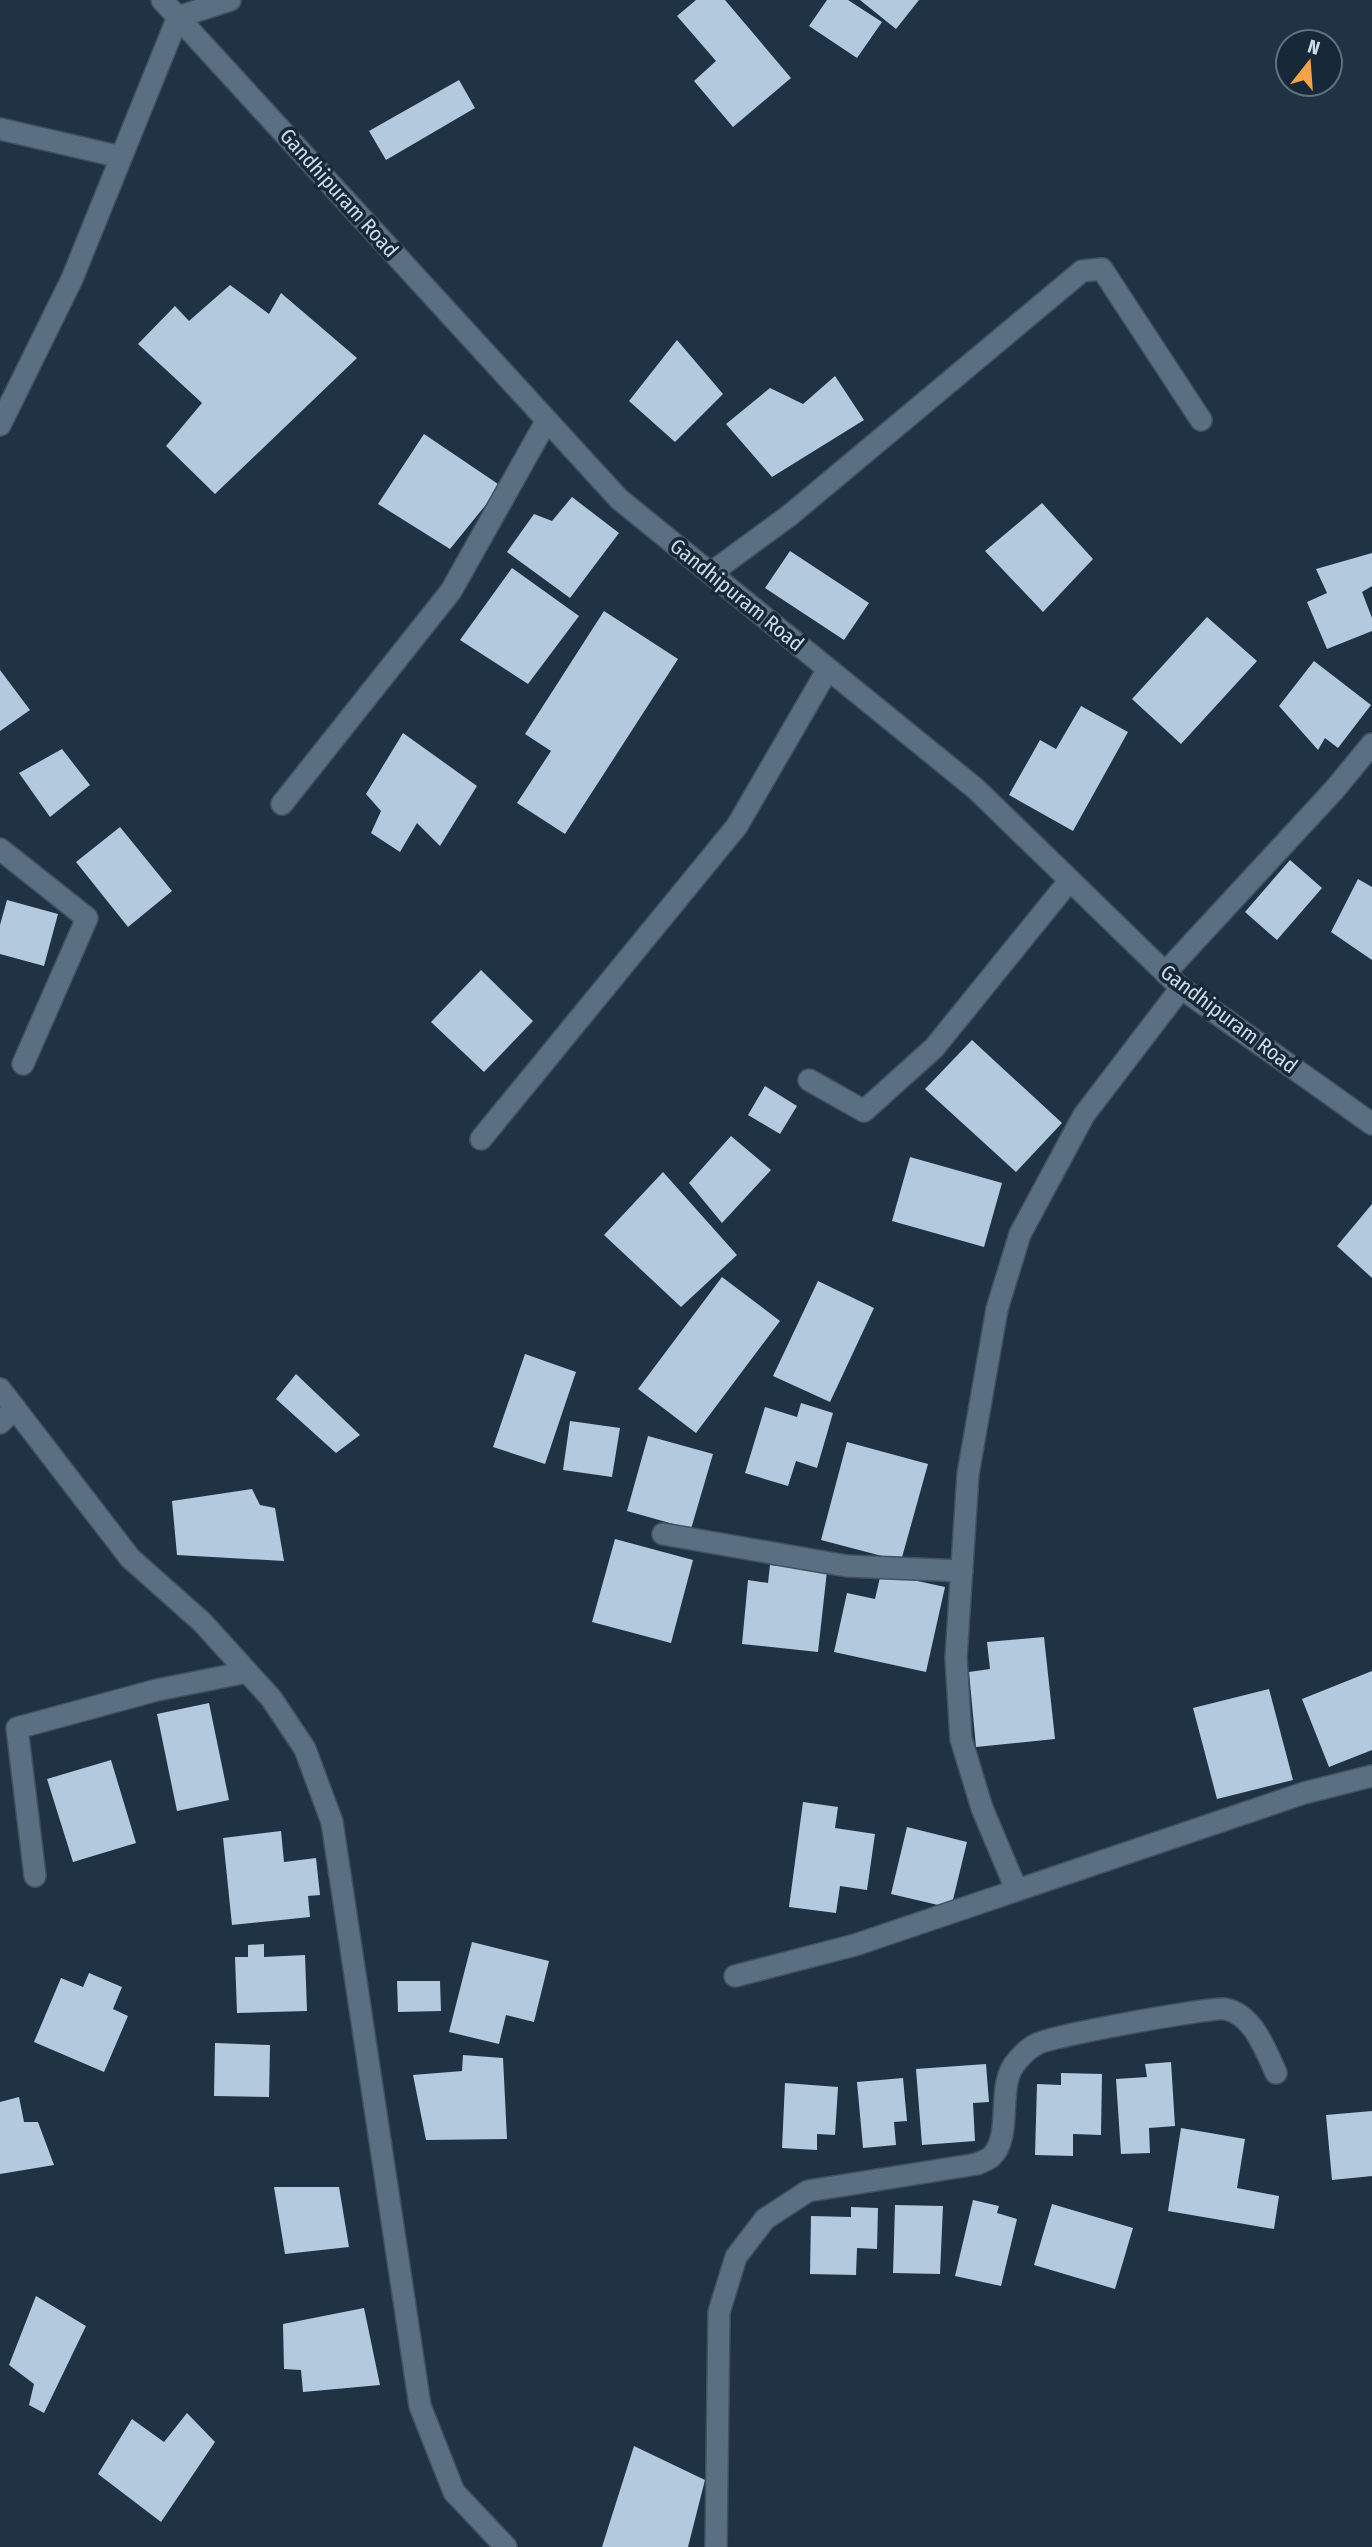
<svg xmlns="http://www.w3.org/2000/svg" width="1372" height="2547" font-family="'Fira Sans Condensed',sans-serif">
<rect width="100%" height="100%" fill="#203344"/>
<path fill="#b2c9de" d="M696,0H725L791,78L733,127L694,81L716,61L677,16Z
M827,0H848L882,22L857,58L809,26Z
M860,0H919L896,29Z
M459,80L475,108L386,160L369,131Z
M230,285L269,314L281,293L357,358L215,494L166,446L202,403L138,344L175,306L189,321Z
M677,340L723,394L675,442L629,401Z
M835,376L864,420L772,477L726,424L770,388L803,404Z
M424,434L501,486L450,549L378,504Z
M572,497L619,533L570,598L507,552L534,514L552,521Z
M1042,503L1093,559L1043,612L985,551Z
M790,551L869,603L844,640L765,588Z
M1372,553V586L1362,592L1372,618V631L1327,649L1307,602L1327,593L1316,569Z
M512,568L579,616L528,684L460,640Z
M604,611L678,659L565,834L517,803L551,751L525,734Z
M1207,617L1257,661L1181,744L1132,699Z
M1314,661L1371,705L1338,748L1325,738L1318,750L1279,706Z
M0,670L30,710L0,731Z
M1081,706L1128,732L1073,831L1009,795L1040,740L1056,749Z
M403,733L477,786L440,846L417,823L400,852L371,833L381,811L366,794Z
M62,749L90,785L50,817L19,773Z
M120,827L172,891L128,927L76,862Z
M1290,860L1322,888L1277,940L1245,912Z
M1358,879L1372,887V960L1331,932Z
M7,900L58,914L44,966L0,954V925Z
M481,970L533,1021L484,1072L431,1022Z
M972,1040L1062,1123L1016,1172L925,1089Z
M765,1086L797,1106L780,1134L748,1115Z
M731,1136L771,1170L722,1223L689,1183Z
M910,1157L1002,1183L984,1247L892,1221Z
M663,1172L737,1255L681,1307L604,1235Z
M1372,1204V1278L1337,1246Z
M722,1277L780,1321L696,1433L638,1389Z
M818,1281L874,1308L830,1402L773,1376Z
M525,1354L576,1372L545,1464L493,1447Z
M296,1374L360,1435L336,1453L276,1399Z
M801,1403L833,1413L817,1468L796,1461L788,1486L745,1473L765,1407L797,1417Z
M570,1421L620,1428L612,1477L563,1470Z
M648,1436L713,1454L691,1529L627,1511Z
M847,1442L928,1464L901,1561L821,1540Z
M252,1489L260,1505L275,1508L284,1561L177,1555L172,1501Z
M615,1539L693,1560L671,1643L592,1622Z
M770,1565L827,1571L818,1652L742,1644L748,1580L768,1583Z
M881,1573L945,1587L926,1672L834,1652L847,1593L875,1599Z
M1044,1637L1055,1739L976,1747L969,1672L990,1669L987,1642Z
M1372,1671V1750L1329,1767L1302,1699Z
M1269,1689L1293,1780L1217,1799L1193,1708Z
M209,1703L229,1800L177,1811L157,1714Z
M111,1760L136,1843L73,1862L47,1779Z
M803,1802L838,1807L835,1828L875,1834L867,1890L840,1886L836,1913L789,1907Z
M907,1827L967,1842L951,1908L891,1894Z
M281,1831L284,1862L316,1858L320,1895L308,1896L310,1917L232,1925L223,1838Z
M472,1942L549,1961L534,2022L506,2015L499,2044L449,2032Z
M264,1944V1957L305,1955L307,2011L237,2013L235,1957H248V1945Z
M89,1973L122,1987L113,2009L128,2016L104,2072L34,2042L61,1978L83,1987Z
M397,1981H440L441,2011L398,2012Z
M215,2043L270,2045L269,2097L214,2096Z
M463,2055L503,2058L507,2139L426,2140L413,2075L462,2071Z
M1171,2062L1175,2126L1149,2128L1150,2153L1121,2154L1116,2079L1147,2077L1145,2064Z
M986,2064L989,2102L973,2103L975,2141L922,2145L916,2069Z
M1061,2073L1102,2074L1101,2135L1073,2134V2156L1035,2155L1037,2084L1061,2085Z
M903,2078L907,2121L894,2122L896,2145L863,2148L857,2082Z
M785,2083L838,2087L835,2135L817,2134V2150L782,2148Z
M19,2097L24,2122H38L54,2165L0,2174V2102Z
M1372,2111V2176L1332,2180L1326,2115Z
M1181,2128L1245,2139L1237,2188L1279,2196L1274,2229L1168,2211Z
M274,2187H339L349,2247L285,2254Z
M973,2200L999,2206L997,2213L1017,2219L1001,2286L955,2276Z
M1052,2204L1133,2228L1115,2289L1034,2265Z
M895,2205L943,2206L940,2274L893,2273Z
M851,2207L878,2208L877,2249L857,2248L856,2275L810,2274L811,2216L851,2217Z
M36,2296L86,2326L44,2413L29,2405L34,2384L9,2365Z
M364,2308L380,2385L303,2392L301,2370L284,2369L283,2324Z
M187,2413L215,2442L161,2522L98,2474L132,2419L164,2442Z
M634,2446L705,2480L688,2547H602Z"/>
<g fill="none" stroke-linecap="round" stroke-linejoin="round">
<defs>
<path id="street" d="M162,0L619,499L976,789L1181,988L1372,1124
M0,129L121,157
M0,425L72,279L178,17L230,0
M711,573L790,515L1082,271L1102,269L1201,420
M282,804L451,591L547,420
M0,849L87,918L23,1064
M1165,973L1335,789L1372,744
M809,1080L864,1111L934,1048L1070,880
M481,1139L737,826L828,669
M0,1389L130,1558L202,1622L271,1698L305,1749L332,1822L420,2406L454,2492L506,2547
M0,1423L15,1408
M663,1534L847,1566L962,1571
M35,1876L17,1728L157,1690L247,1672
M1016,1889L982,1808L961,1739L956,1658L968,1474L997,1309L1020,1234L1084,1115L1181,988
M735,1976L855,1945L1304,1793L1372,1776
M716,2547L719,2312L736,2257L765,2219L808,2191L977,2164C981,2162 987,2160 991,2157C1014,2136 995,2084 1017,2061C1022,2055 1030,2047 1037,2044C1051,2036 1210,2007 1225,2009C1253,2014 1266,2051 1276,2073"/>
</defs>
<use href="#street" stroke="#40515f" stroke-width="24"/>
<use href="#street" stroke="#5b6f82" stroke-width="21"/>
</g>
<g text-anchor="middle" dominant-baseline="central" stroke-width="7" stroke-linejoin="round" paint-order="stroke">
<g font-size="21" fill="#cfdbe6" stroke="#172939">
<text transform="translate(339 193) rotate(48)">Gandhipuram Road</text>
<text transform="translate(737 595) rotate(39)">Gandhipuram Road</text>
<text transform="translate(1229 1019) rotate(37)">Gandhipuram Road</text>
</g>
</g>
<g transform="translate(1309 63) rotate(17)"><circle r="33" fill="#172939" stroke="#61707e" stroke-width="2"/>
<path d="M0-5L12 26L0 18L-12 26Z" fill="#f5a345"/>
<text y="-10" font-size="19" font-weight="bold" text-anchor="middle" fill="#cfdbe6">N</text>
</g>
</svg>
